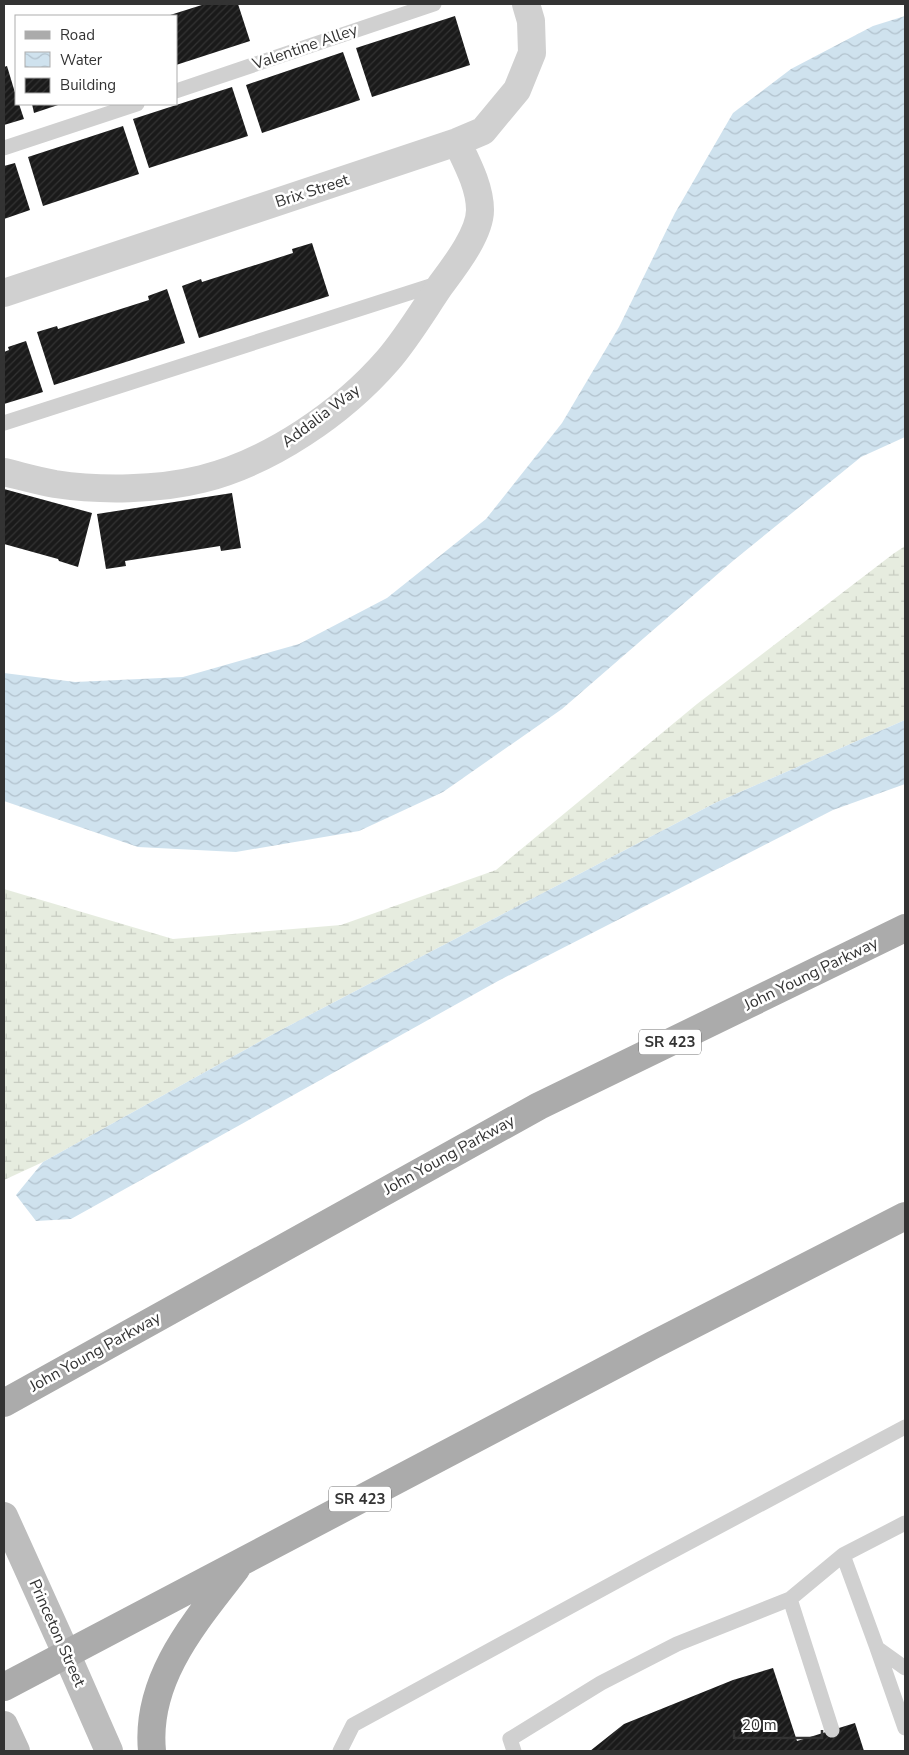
<svg xmlns="http://www.w3.org/2000/svg" width="909" height="1755" font-family="'Nunito Sans',sans-serif">
<defs>
<pattern id="wetland-marsh" width="20" height="14" patternUnits="userSpaceOnUse" patternTransform="scale(1.25)"><rect width="20" height="14" fill="#e6ecdf"/><path d="M1 5h8M5 5V1M11 12h8M15 12V8" fill="none" stroke="#c6cbc0"/></pattern>
<pattern id="water-waves" width="16" height="10" patternUnits="userSpaceOnUse" patternTransform="scale(1.25)"><rect width="16" height="10" fill="#cfe2ee"/><path d="M0 5q4-4 8 0t8 0" fill="none" stroke="#b2c2cd"/></pattern>
<pattern id="building-hatch" width="6" height="6" patternUnits="userSpaceOnUse" patternTransform="scale(1.25)"><rect width="6" height="6" fill="#1a1a1a"/><path d="M-1 1l2-2M0 6l6-6M5 7l2-2" fill="none" stroke="#333"/></pattern>
</defs>
<rect width="100%" height="100%" fill="#fff"/>
<path fill="url(#wetland-marsh)" d="M905,546V720L715,803L277,1032L43,1162L4,1180V889L173,939L341,925L496,870L697,704L893,554Z"/>
<path fill="url(#water-waves)" d="M905,16V437L861,457L734,560L562,709L443,792L359,831L236,852L138,847L4,801V673L75,682L183,677L299,644L387,598L486,519L562,423L619,327L675,213L733,113L791,69L873,26Z
M905,720V784L833,810L498,981L71,1219L36,1221L16,1195L43,1162L277,1032L715,803Z"/>
<path fill="url(#building-hatch)" d="M205,4H238L250,41L176,65V16H167Z
M455,16L470,65L372,97L356,48Z
M343,52L360,100L262,133L246,85Z
M7,66L16,96V104H19L24,119L4,125V67Z
M232,87L248,136L149,168L133,119Z
M32,104H61L34,113Z
M123,126L139,174L43,206L28,157Z
M15,163L30,210L4,219V166Z
M312,243L329,296L199,338L182,286L201,279L202,282L293,253L292,249Z
M167,289L185,343L54,385L37,332L57,326L58,329L149,300L148,296Z
M26,341L43,392L4,404V352L9,350L8,347Z
M4,489L92,513L78,567L59,561L58,559L4,544Z
M232,493L241,548L221,551L220,546L125,561L126,566L106,569L97,514Z
M773,1668L797,1741L855,1723L864,1751H590L624,1724L733,1680Z"/>
<g fill="none" stroke-linecap="round" stroke-linejoin="round">
<path stroke="#d0d0d0" stroke-width="15" d="M176,91L434,4
M4,148L137,104
M4,423L440,283
M905,1523L843,1555L877,1648L905,1668
M790,1599L832,1730
M877,1648L905,1728
M340,1751L353,1725L641,1568L905,1427
M514,1751L510,1739L601,1683L677,1644L790,1599L843,1555"/>
<path stroke="#d0d0d0" stroke-width="28" d="M4,293L457,142L483,131L517,90L532,53L531,21L526,4
M4,472C21,476 38,481 55,484C101,491 158,490 202,479C270,462 342,413 388,360C407,338 423,311 440,286C454,267 480,234 480,210C480,187 467,163 457,142"/>
<path stroke="#bdbdbd" stroke-width="28" d="M4,1516L66,1653L109,1751
M4,1725L16,1751"/>
<path stroke="#ababab" stroke-width="28" d="M4,1403L539,1106L905,928
M4,1687L653,1345L905,1216
M152,1751C145,1679 195,1622 236,1569"/>
</g>
<g text-anchor="middle" dominant-baseline="central" stroke-width="5" stroke-linejoin="round" paint-order="stroke">
<g fill="#fff" stroke="#707070" stroke-width="1">
<rect x="639" y="1029.5" width="62" height="25" rx="4"/>
<rect x="329" y="1486.5" width="62" height="25" rx="4"/>
</g>
<g font-size="15" font-weight="bold" fill="#333">
<text x="670" y="1042">SR 423</text>
<text x="360" y="1499">SR 423</text>
</g>
<g font-size="16" fill="#333" stroke="#fff">
<text transform="translate(305 47) rotate(-19)">Valentine Alley</text>
<text transform="translate(312 191) rotate(-18)">Brix Street</text>
<text transform="translate(321 416) rotate(-37)">Addalia Way</text>
<text transform="translate(811 974) rotate(-26)">John Young Parkway</text>
<text transform="translate(449 1155) rotate(-29)">John Young Parkway</text>
<text transform="translate(95 1352) rotate(-29)">John Young Parkway</text>
<text transform="translate(57 1633) rotate(66)">Princeton Street</text>
</g>
</g>
<rect width="909" height="1755" fill="none" stroke="#333333" stroke-width="10"/>
<rect x="15" y="15" width="162" height="90" fill="#ffffff" stroke="#adadad"/>
<rect x="25" y="31" width="25" height="8" fill="#ababab" stroke="#adadad"/>
<text x="60" y="40" font-size="15" fill="#333333">Road</text>
<rect x="25" y="52" width="25" height="15" fill="url(#water-waves)" stroke="#adadad"/>
<text x="60" y="65" font-size="15" fill="#333333">Water</text>
<rect x="25" y="78" width="25" height="15" fill="url(#building-hatch)" stroke="#adadad"/>
<text x="60" y="90" font-size="15" fill="#333333">Building</text>
<path d="M734 1730v8h88v-8" fill="none" stroke="#333333" stroke-width="2.5"/>
<text x="742" y="1730" font-size="15" fill="#333333" stroke="#ffffff" stroke-width="4" paint-order="stroke">20 m</text>
</svg>
